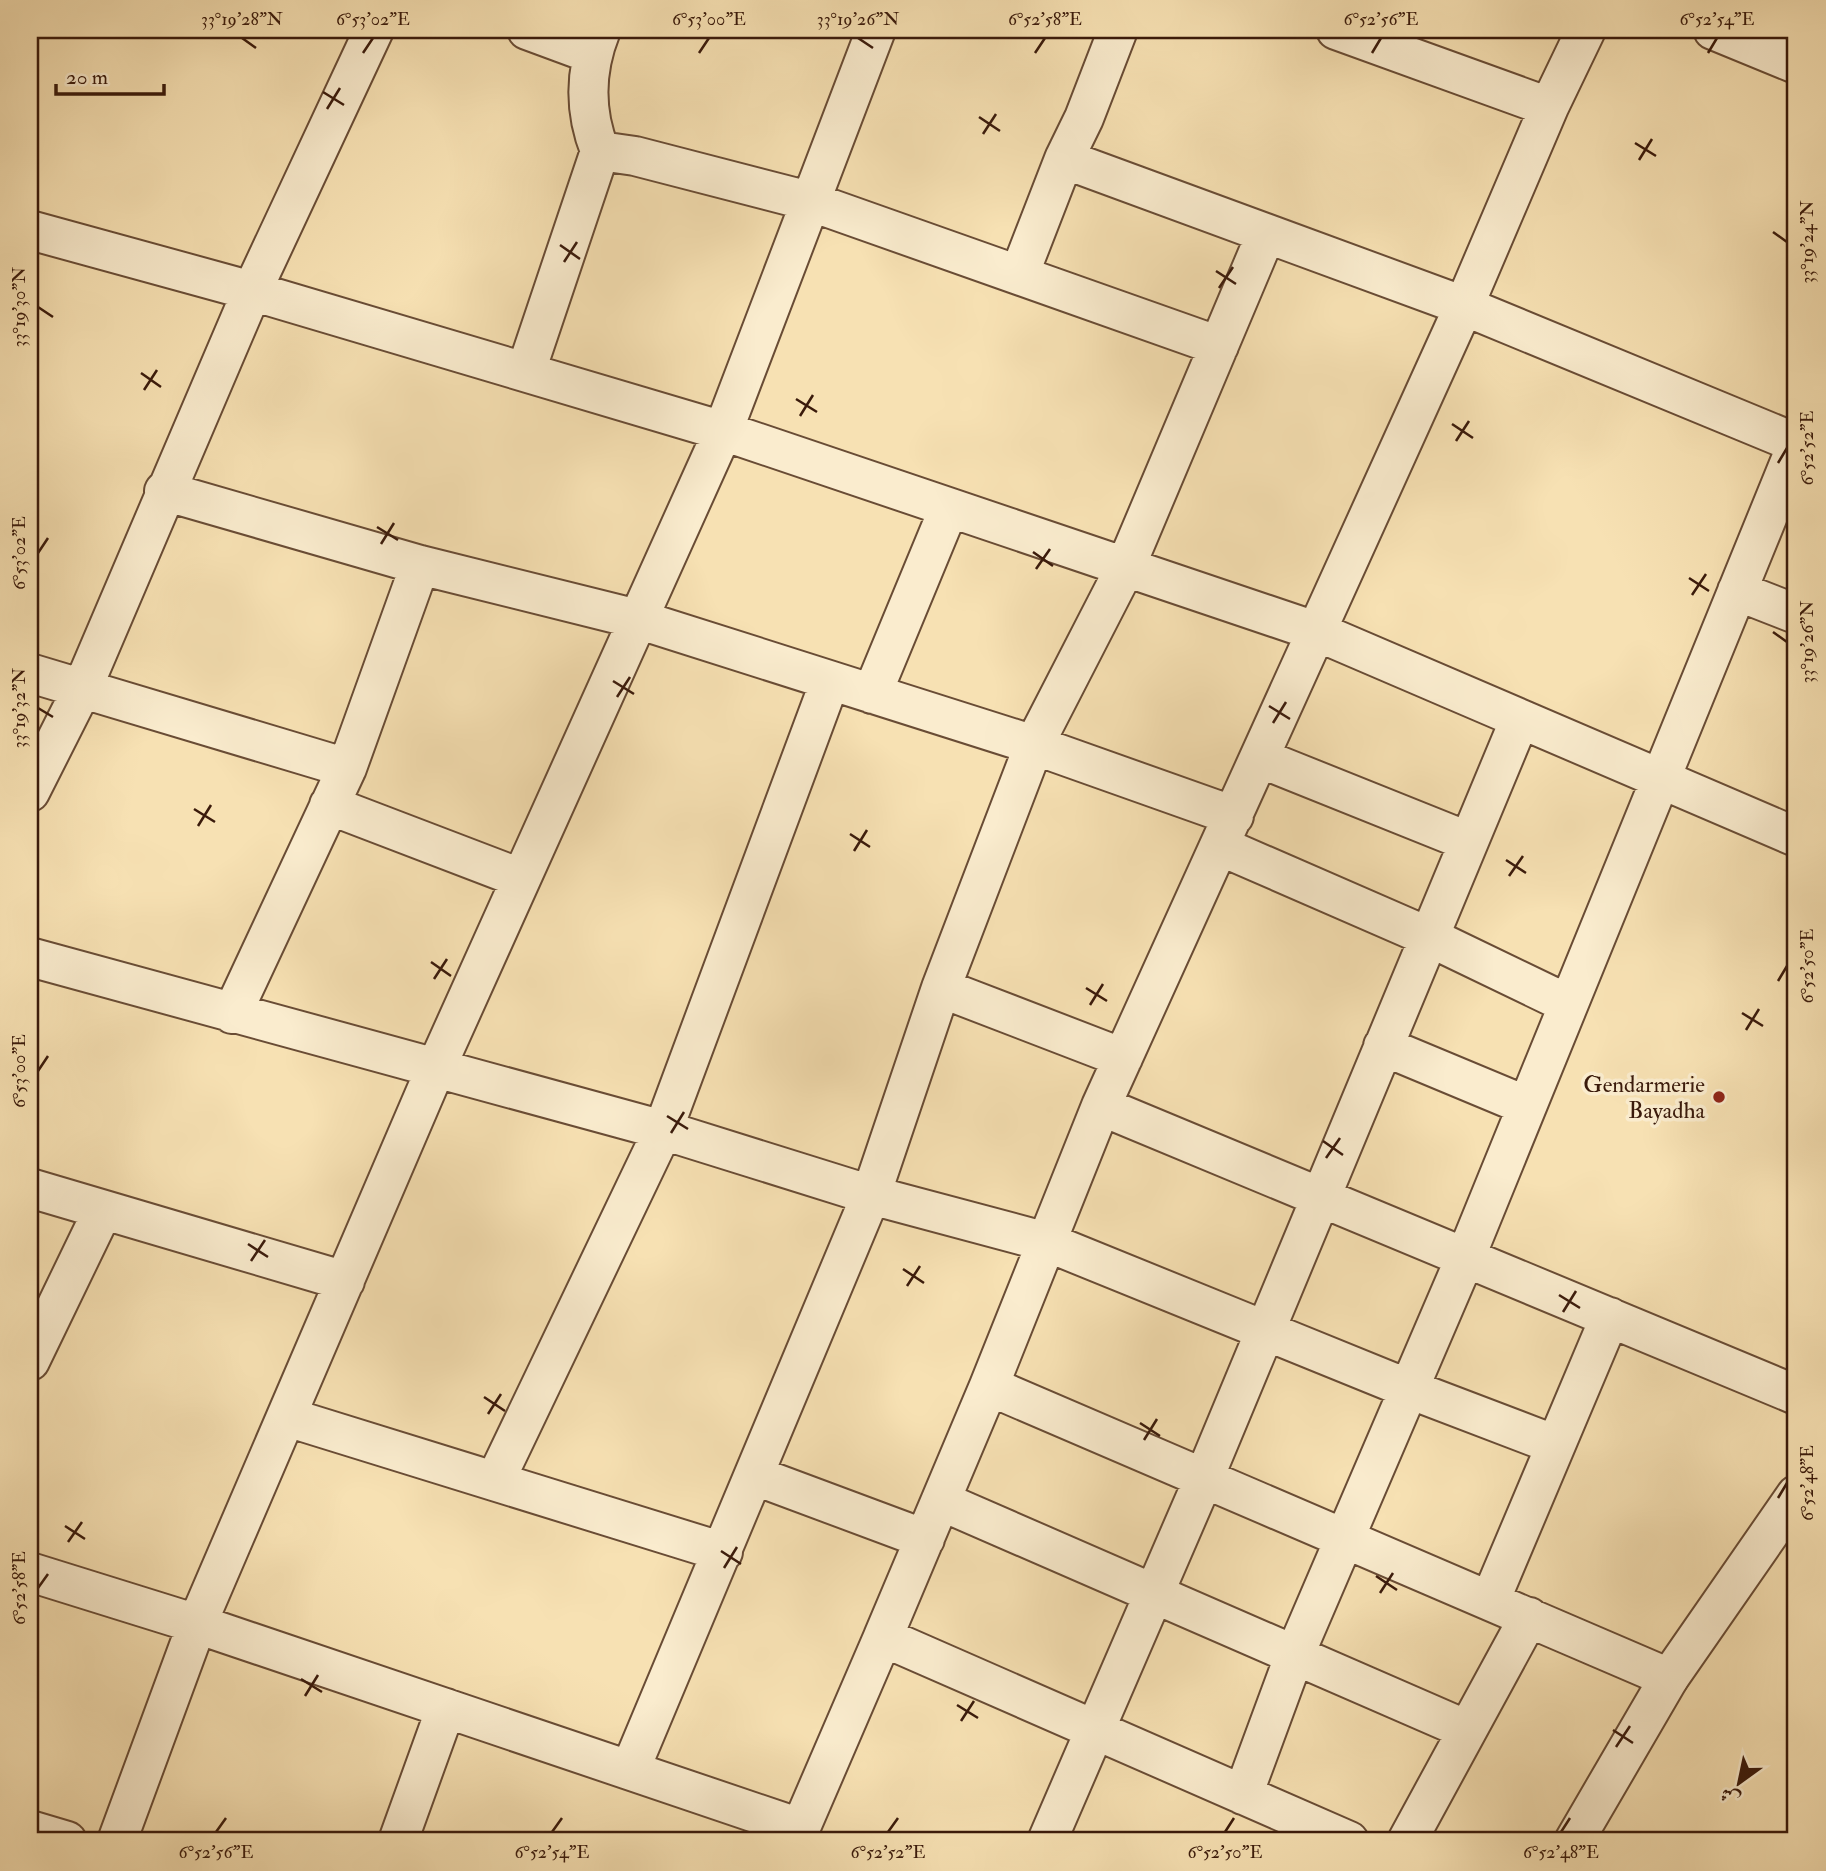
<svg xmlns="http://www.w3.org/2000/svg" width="1826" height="1871" font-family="'IM FELL Double Pica',Amiri,serif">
<rect width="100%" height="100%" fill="#f7e1b3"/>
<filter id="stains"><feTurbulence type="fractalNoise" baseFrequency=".00286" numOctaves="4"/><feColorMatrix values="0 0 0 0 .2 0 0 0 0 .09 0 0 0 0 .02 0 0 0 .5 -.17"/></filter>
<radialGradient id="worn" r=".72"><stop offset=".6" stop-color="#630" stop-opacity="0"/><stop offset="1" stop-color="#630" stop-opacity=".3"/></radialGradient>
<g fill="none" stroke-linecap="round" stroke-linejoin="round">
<defs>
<path id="minor" d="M527,30L592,54
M601,30C585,70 584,111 600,151L635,156L809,201L1219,346
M1118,30L1084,118L1064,159L1464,306L1796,443
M1336,30L1549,107
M1713,30L1796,64
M30,230L252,291L723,431L1318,632L1796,837
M1019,275L1064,159
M526,371L600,151
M164,491L420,565L637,619L1034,745L1234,816
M1737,591L1796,614
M30,673L347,768
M872,694L949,508
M1260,758L1467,841
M30,792L82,689L252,291L374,30
M329,805L520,878
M1220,846L1429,937L1568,1004
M30,957L663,1130L871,1195L1047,1242L1409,1389L1556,1445
M941,988L1123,1058
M232,1014L347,768L420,565
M1383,1046L1527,1106
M1101,1106L1464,306L1549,107L1586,30
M30,1188L345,1281
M30,1361L103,1210
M989,1386L1669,1678
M287,1417L723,1552
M756,1476L925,1539
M495,1481L663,1130L830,681
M941,1501L1467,1730
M30,1572L197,1624L800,1828
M1490,1601L1610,1317
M630,1770L871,1195L941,988L1034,745L1125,568L1266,234
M1243,1795L1295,1654L1466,1256L1796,447
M30,1830L67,1841
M117,1841L197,1624L435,1070L723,431L876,30
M398,1841L446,1708
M795,1841L883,1637
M1047,1841L1204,1478L1520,719
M1349,1841L883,1637L989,1386L1101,1106L1796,1395
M1407,1841L1529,1617"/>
<path id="tertiary" d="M1574,1841L1669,1678L1796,1495"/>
</defs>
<use href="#minor" stroke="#694c35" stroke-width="42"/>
<use href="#tertiary" stroke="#694c35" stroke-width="42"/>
<use href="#minor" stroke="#faecce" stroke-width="38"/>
<use href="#tertiary" stroke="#faecce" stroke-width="38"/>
</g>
<path fill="none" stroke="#3a1a0b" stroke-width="2.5" d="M242,38L256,48M858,38L873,48M363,53L373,38M699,53L709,38M1035,53L1045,38M1372,53L1381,38M1708,53L1717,38M323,92L344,105M327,109L340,88M979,117L1000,131M983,134L996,114M1635,143L1656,156M1639,160L1652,139M1773,232L1787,242M560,245L580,259M564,262L577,242M1216,271L1236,284M1219,288L1233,267M38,307L53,317M141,373L161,387M144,390L157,370M796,399L817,412M800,416L813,395M1452,424L1473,438M1456,441L1469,421M1778,463L1787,448M377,527L398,540M381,544L394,523M1033,552L1053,566M38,553L48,538M1036,569L1050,549M1689,578L1709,591M1692,595L1706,574M1773,632L1787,642M613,681L634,694M617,697L630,677M1269,706L1290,719M38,708L53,717M1273,723L1286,702M194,809L215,822M198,826L211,805M850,834L870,847M854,851L867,830M1506,860L1526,873M1509,876L1523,856M431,962L451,976M434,979L447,959M1778,981L1787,966M1086,988L1107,1001M1090,1005L1103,984M1742,1013L1763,1026M1746,1030L1759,1009M38,1071L48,1056M667,1116L688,1129M671,1133L684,1112M1323,1141L1343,1155M1326,1158L1340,1138M248,1244L268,1257M251,1261L265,1240M903,1269L924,1283M907,1286L920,1266M1559,1295L1580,1308M1563,1312L1576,1291M484,1397L505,1411M488,1414L501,1394M1140,1423L1160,1436M1144,1440L1157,1419M1778,1498L1787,1483M65,1526L85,1539M68,1542L82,1522M721,1551L741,1564M724,1568L737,1547M1376,1576L1397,1590M38,1588L48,1574M1380,1593L1393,1573M301,1679L322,1692M305,1696L318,1675M957,1705L978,1718M961,1721L974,1701M1613,1730L1633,1743M1616,1747L1630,1726M216,1832L226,1818M552,1832L562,1818M888,1832L898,1818M1225,1832L1234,1818M1561,1832L1570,1818"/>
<circle fill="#8f2418" stroke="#faecce" stroke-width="2.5" cx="1719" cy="1097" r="7"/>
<g text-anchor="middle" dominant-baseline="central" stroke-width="7" stroke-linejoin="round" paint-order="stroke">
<g font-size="23" fill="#3a1a0b" stroke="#faecce" text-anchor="end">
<text x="1705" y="1084">Gendarmerie<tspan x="1705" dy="26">Bayadha</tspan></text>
</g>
</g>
<rect width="1826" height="1871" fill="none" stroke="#f7e1b3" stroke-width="77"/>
<g transform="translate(1739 1783) rotate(213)" stroke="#faecce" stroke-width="5" paint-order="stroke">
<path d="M0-5L12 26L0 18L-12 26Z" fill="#3a1a0b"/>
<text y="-10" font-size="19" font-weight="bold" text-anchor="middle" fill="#3a1a0b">ش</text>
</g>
<path d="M56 84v10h108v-10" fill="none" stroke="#3a1a0b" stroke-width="3.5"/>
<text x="66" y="84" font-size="21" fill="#3a1a0b" stroke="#faecce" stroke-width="5" paint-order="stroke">20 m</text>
<rect x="38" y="38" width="1749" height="1794" fill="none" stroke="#3a1a0b" stroke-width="2.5"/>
<g font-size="18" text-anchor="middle" fill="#3a1a0b">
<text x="242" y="25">33°19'28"N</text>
<text x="373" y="25">6°53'02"E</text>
<text x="709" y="25">6°53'00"E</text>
<text x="858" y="25">33°19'26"N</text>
<text x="1045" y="25">6°52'58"E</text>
<text x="1381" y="25">6°52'56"E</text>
<text x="1717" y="25">6°52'54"E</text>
<text transform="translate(1807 242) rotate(-90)" y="6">33°19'24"N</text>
<text transform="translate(19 307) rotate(-90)" y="6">33°19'30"N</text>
<text transform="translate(1807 448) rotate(-90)" y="6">6°52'52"E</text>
<text transform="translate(19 553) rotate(-90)" y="6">6°53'02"E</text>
<text transform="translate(1807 642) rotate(-90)" y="6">33°19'26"N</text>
<text transform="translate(19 708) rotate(-90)" y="6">33°19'32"N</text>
<text transform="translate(1807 966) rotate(-90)" y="6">6°52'50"E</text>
<text transform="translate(19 1071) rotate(-90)" y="6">6°53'00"E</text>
<text transform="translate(1807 1483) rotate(-90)" y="6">6°52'48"E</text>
<text transform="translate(19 1588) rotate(-90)" y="6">6°52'58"E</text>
<text x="216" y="1858">6°52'56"E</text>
<text x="552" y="1858">6°52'54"E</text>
<text x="888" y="1858">6°52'52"E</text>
<text x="1225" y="1858">6°52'50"E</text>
<text x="1561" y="1858">6°52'48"E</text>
</g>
<rect width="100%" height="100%" filter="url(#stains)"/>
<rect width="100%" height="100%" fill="url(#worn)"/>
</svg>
